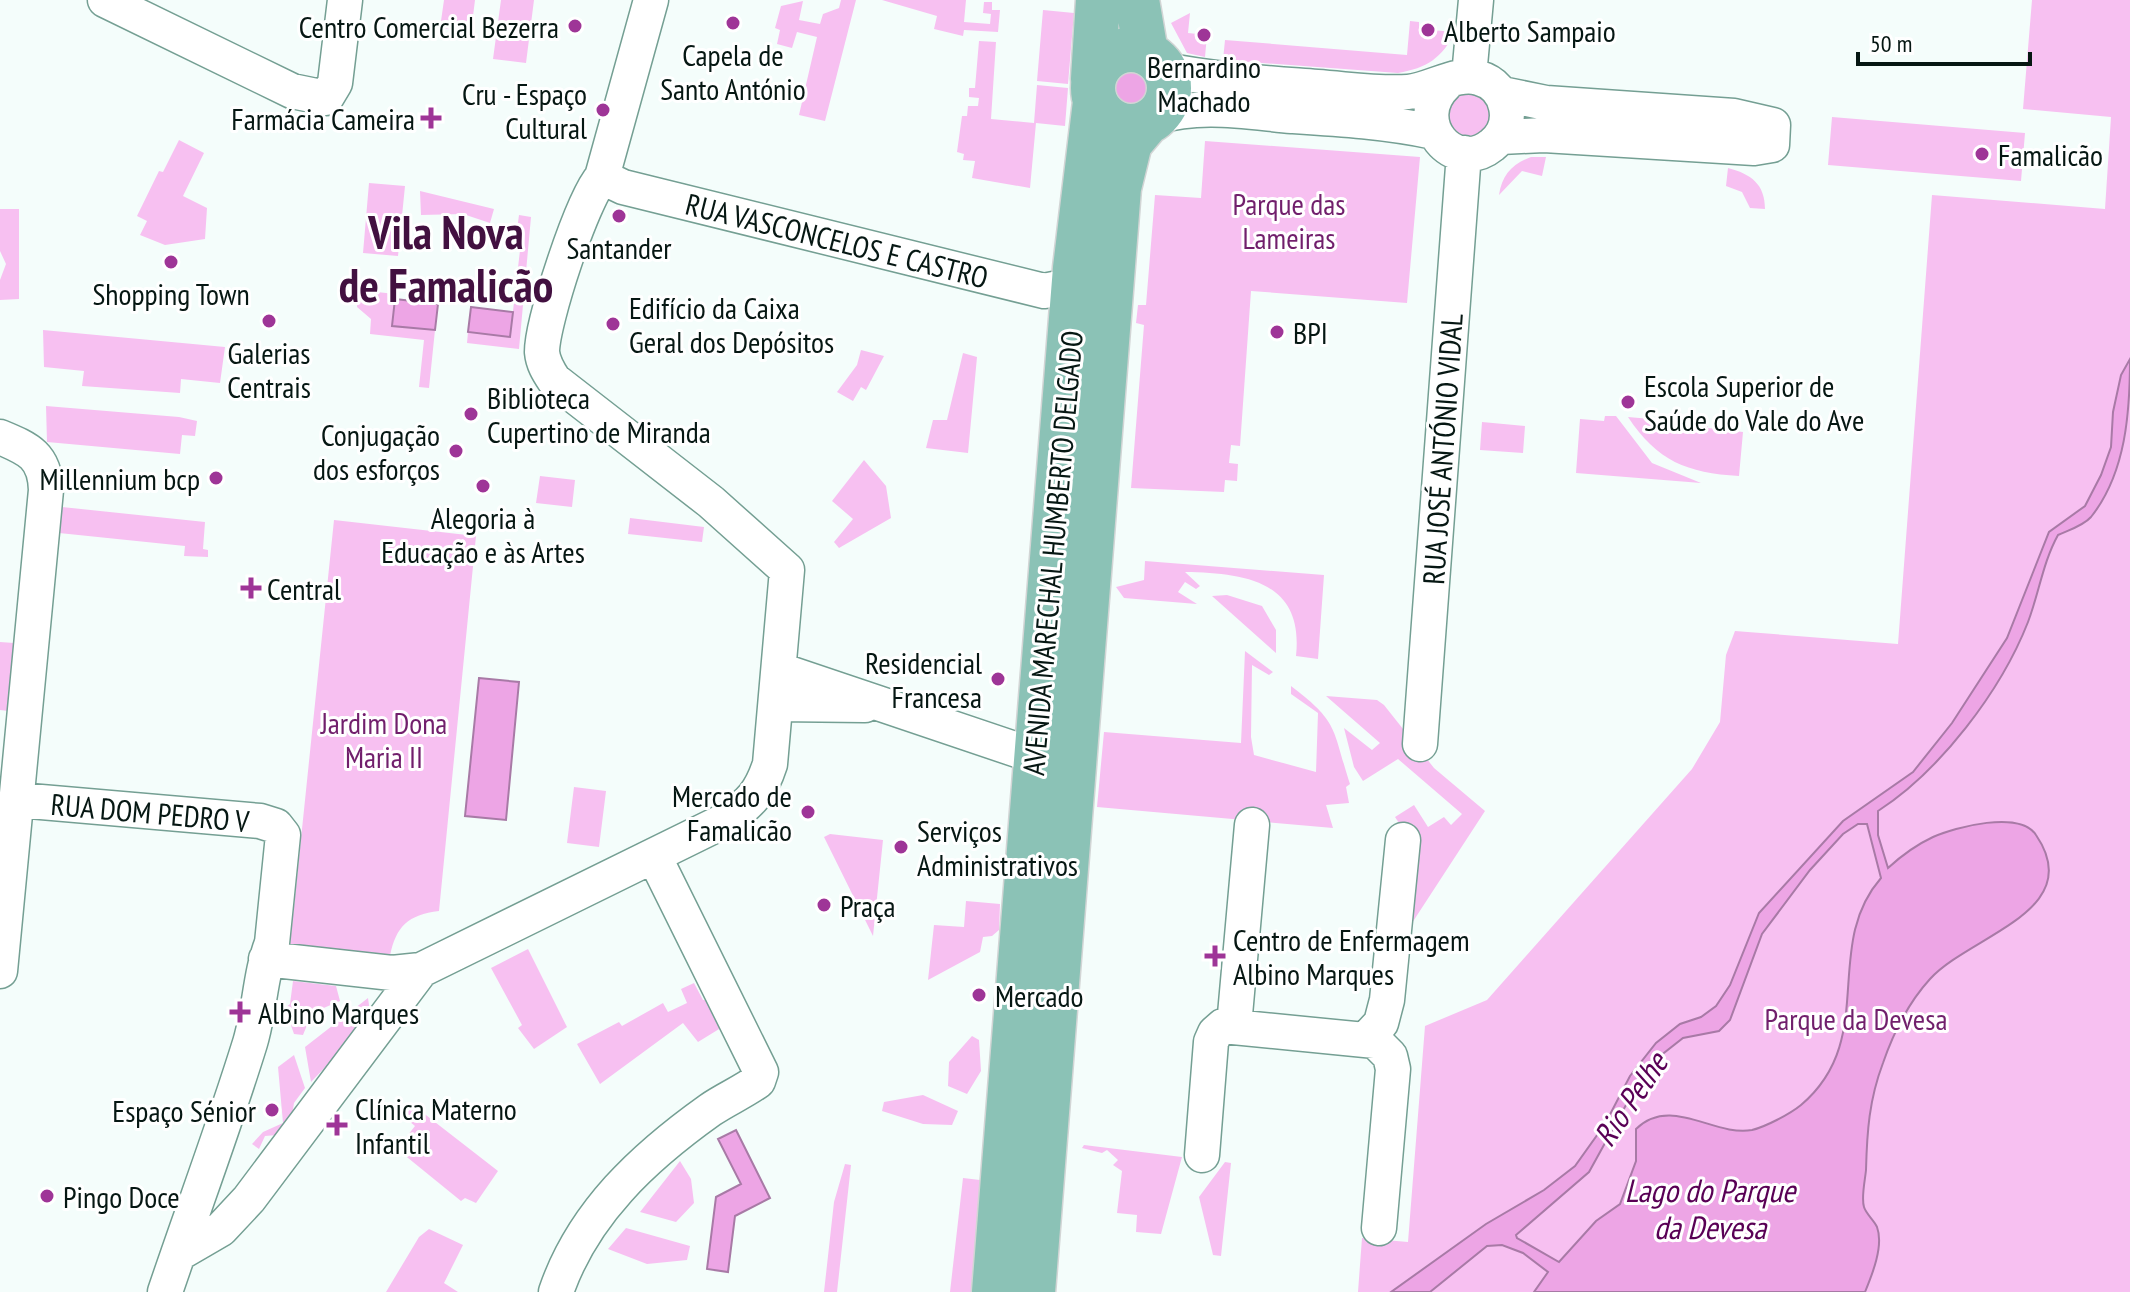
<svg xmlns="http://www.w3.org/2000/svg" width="2130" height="1292" font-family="'PT Sans Narrow',sans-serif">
<rect width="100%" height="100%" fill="#f4fdfb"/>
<path fill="#f7c0f1" d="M444,0H475L471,32L440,28Z
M501,0H534L526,63L493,59Z
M841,0H856L825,121L799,115L817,37L797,32L792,48L777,44L780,30L775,28L781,6L803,1L799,20L820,24L823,14L839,8Z
M882,0H966L964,22L990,24L991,14L983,13L984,2H992V10H1000L998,32L964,30L963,36L934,29L937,16Z
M2032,0H2130V1292H1358L1362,1238L1408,1242L1425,1026L1487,1000L1692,769L1720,722L1726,655L1735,631L1898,644L1932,195L2105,209L2111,117L2023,109Z
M1043,10L1074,13L1068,84L1037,81Z
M1190,13L1188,33L1207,35L1205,57L1187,53L1171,23Z
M1410,21L1419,22V29L1455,32C1442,58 1427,68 1398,73L1223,60L1225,40L1407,55Z
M979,41L996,42L991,119L1034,123L1037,85L1068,88L1065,126L1036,123L1030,188L972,178L975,161L963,160L964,154L957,152L962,116H967L968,106H978L979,98L969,97V88H975Z
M1481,91L1495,116L1477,137H1462L1450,129L1446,108L1453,95Z
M1832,117L2025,133L2021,181L1828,165Z
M179,140L204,153L183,196L207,208L205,239L165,245L140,235L147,221L137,216L159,171L163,172Z
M1205,141L1420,157L1407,303L1251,291L1240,446L1231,445L1229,463L1238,464L1237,481L1225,480L1224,492L1131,488L1144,325L1136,323L1138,305H1146L1155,195L1201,198Z
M1531,157H1546L1542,176L1522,171L1499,195C1502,175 1512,164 1531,157Z
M1728,168C1751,174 1765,184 1765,209L1750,208L1742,192L1726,186Z
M369,183L405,186L398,256L363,253Z
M420,191L494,209L490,223L463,214L421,215Z
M0,209H19V299L0,300V280L6,264L0,251Z
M519,215L531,217L519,349L467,343L468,332L510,337L522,233L517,230Z
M359,290L395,294L392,326L435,330L429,388L419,387L424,340L370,334L371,319L357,307Z
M43,330L225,347L220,383L181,379L180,393L82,386L84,371L44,367Z
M861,350L884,356L866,390L861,387L853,401L837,392L857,365Z
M963,353L977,357L968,453L926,448L933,420H947Z
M46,406L179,417L197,421L195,436L182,435L180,454L47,442Z
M1605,416H1616L1652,463L1701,483L1576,473L1580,419L1604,421Z
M1628,417L1708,424V428L1743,432L1739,476C1687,473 1657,461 1628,417Z
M1482,422L1525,426L1523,453L1480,450Z
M864,460L886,486L891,518L839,548L834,542L853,519L832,501Z
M540,476L575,480L572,507L536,503Z
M62,507L205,522L203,549L208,550V557L184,556L185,546L59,533Z
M630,518L704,527L702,542L628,534Z
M334,520L476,536L439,911C408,915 396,926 390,956L290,945Z
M1145,561L1324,575L1318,659L1296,656C1304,581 1245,573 1185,572L1200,586L1196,589L1185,582L1178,592L1197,604L1124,598L1116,587L1144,580Z
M1227,595L1262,606L1276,630V653L1212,596Z
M0,642L14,643L8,711L0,710Z
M1245,651L1273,672L1269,675L1252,665L1251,737L1254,755L1316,772L1318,713L1291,694V686C1340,723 1332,729 1350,784L1346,787L1349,803L1326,805L1333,828L1097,807L1104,732L1241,743Z
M1326,696L1377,700L1384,705L1434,768L1485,811L1412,923L1407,835L1395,817L1414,805L1428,827L1444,817L1451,825L1462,814L1398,759L1363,781L1354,767L1344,728L1372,750L1380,743Z
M574,787L606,791L599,847L567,843Z
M830,834L883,840L873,936L824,837Z
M966,901L1000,904L999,930L992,936L983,937L980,952L928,980L934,925L964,927Z
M528,949L567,1027L534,1049L518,1028L522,1025L491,968Z
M293,981L336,986L340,1001L312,1013L303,1035L294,1034L285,1008L290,1004Z
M694,983L703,1000H710L724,1026L698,1042L683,1023L600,1084L577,1044L619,1022L622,1026L663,1003L668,1012L687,1003L681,989Z
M368,998L371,1019L311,1082L305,1047Z
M972,1036L979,1040L981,1071L967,1094L948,1086L949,1062Z
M294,1055L305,1088L294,1103L289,1134L265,1136L259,1149L252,1144L263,1132L283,1123L278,1067Z
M923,1095L958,1111L952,1125L923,1124L882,1111L884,1102Z
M413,1105L498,1171L476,1203L465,1198L461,1201L397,1149L415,1126L404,1117Z
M1084,1145L1182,1157L1161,1234L1136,1232L1137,1215L1117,1213L1122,1171L1113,1165L1118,1160L1107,1150L1102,1153L1082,1148Z
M680,1161L691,1179L694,1203L676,1222L640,1212Z
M1225,1162L1231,1163L1221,1256L1213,1255L1199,1197Z
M845,1164L851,1165L837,1292H824L834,1202Z
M963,1178L980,1180L971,1292H950Z
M626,1228L690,1246L687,1260L647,1264L608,1249Z
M429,1229L463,1245L444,1283L458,1292H386L419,1237Z"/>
<path fill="#eda5e5" stroke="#a87aa6" stroke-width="2" fill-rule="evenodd" d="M1107 88a24 24 0 1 1 48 0a24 24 0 1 1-48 0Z
M395,299L438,304L435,330L392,326Z
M471,307L513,312L510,337L468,332Z
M2130,359C2130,412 2126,473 2091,517C2083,526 2069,530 2058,535C2043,562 2039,593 2028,622C2001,691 1940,771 1878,811V835L1888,868C1900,857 1918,844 1933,837C1955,827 2020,810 2036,835C2088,911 1970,935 1930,979C1909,1002 1893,1034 1883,1063C1869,1100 1867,1132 1866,1170C1865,1181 1861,1197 1864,1207C1866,1214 1874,1220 1877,1227C1884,1246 1872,1275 1865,1292H1534L1548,1272L1523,1253L1502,1245L1487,1246L1430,1292H1391L1486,1224L1544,1190L1575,1166L1605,1124L1630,1076L1656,1043L1680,1024L1701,1017L1716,1006L1730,985L1759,913L1843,821L1913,772L1952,723L2007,638L2049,532L2085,506L2101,475L2111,447L2113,412L2121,375ZM1858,824H1867L1881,878C1821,947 1879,1039 1801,1105C1790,1114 1765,1127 1752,1130C1714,1137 1671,1095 1636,1129V1161L1620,1204L1596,1221L1559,1262L1517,1238L1516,1235L1589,1172L1637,1085L1655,1060L1683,1038L1719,1031L1730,1020L1762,934L1810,870L1843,834Z
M479,678L519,682L506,820L465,816Z
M736,1130L770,1198L735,1216L728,1272L707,1269L716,1197L741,1184L718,1139Z"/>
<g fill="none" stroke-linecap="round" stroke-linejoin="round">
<defs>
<path id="minor" d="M105,0L292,91L326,98L335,83L345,0
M1165,70C1215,80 1266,83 1317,87C1347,89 1378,94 1408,92C1431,90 1457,71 1479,78C1509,86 1517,126 1492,145C1454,176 1407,121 1446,84
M1469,76L1476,0
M1156,117C1200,103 1247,112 1292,116C1339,119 1387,122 1434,132
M1501,137L1544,135L1754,148L1772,145L1773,125L1734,116L1546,103L1502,94
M602,177L623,187L1044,291L1074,285
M602,177L651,0
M0,437C29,449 45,456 46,490L0,971
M780,670L1035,756L1054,767
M776,704L865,705
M1420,744L1464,153
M18,800L260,821L276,826L283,835L272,943C260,974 260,1010 250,1043C224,1127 193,1209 165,1292
M266,959L392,973L421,970L726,820C751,803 761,792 770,764L787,570L711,502L554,380C548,371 543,363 542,352C542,322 582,200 602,177
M1234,1026L1252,825
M1367,1038L1381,1023L1387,1000L1403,840
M1202,1155L1211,1042L1215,1033L1223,1026L1375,1041L1390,1056L1393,1069L1379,1228
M178,1254L221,1229L249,1199L421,970
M556,1292C583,1213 644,1157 710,1110C726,1099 743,1092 758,1081L761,1072L654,856"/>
<path id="major" d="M1137,0L1146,53
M1093 88a38 38 0 1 1 76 0a38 38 0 1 1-76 0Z
M1093,79L1098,0
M994,1292L1075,268L1095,102
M1033,1292L1119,188L1130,143L1146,124"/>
</defs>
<use href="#minor" stroke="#749f93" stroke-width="37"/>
<use href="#major" stroke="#d2d5d5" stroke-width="47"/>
<use href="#minor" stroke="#fff" stroke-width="34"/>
<use href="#major" stroke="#8bc2b6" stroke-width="44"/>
</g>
<g fill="#9e3597" stroke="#fff" stroke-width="3">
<circle cx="733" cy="23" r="8"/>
<circle cx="575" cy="26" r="8"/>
<circle cx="1428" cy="30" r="8"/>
<circle cx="1204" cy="35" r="8"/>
<circle cx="603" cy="110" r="8"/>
<path d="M427 106h8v8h8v8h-8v8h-8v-8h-8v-8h8z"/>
<circle cx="1982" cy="154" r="8"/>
<circle cx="619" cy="216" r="8"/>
<circle cx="171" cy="262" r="8"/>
<circle cx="269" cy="321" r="8"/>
<circle cx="613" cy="324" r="8"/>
<circle cx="1277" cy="332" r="8"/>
<circle cx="1628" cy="402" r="8"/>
<circle cx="471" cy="414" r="8"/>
<circle cx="456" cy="451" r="8"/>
<circle cx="216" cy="478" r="8"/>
<circle cx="483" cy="486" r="8"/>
<path d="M247 576h8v8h8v8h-8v8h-8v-8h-8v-8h8z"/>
<circle cx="998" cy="679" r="8"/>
<circle cx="808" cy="812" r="8"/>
<circle cx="901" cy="847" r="8"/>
<circle cx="824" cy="905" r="8"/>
<path d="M1211 944h8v8h8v8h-8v8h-8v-8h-8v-8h8z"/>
<circle cx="979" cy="995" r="8"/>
<path d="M236 1000h8v8h8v8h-8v8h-8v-8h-8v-8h8z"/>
<circle cx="272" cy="1110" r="8"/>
<path d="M333 1113h8v8h8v8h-8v8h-8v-8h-8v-8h8z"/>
<circle cx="47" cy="1196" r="8"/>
</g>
<g text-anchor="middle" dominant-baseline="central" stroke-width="6" stroke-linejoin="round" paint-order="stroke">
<g font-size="30" fill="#061713" stroke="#fff" text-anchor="start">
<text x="559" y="26" text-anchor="end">Centro Comercial Bezerra</text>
<text x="1444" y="30">Alberto Sampaio</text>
<text x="733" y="54" text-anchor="middle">Capela de<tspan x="733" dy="34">Santo António</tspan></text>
<text x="1204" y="66" text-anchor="middle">Bernardino<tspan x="1204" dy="34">Machado</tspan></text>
<text x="587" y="93" text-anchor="end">Cru - Espaço<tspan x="587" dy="34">Cultural</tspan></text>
<text x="415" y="118" text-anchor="end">Farmácia Cameira</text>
<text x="1998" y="154">Famalicão</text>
<text x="619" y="247" text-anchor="middle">Santander</text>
<text x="171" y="293" text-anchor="middle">Shopping Town</text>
<text x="629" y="307">Edifício da Caixa<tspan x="629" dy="34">Geral dos Depósitos</tspan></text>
<text x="1293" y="332">BPI</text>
<text x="269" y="352" text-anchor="middle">Galerias<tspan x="269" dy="34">Centrais</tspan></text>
<text x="1644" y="385">Escola Superior de<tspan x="1644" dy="34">Saúde do Vale do Ave</tspan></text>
<text x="487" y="397">Biblioteca<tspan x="487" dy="34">Cupertino de Miranda</tspan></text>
<text x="440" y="434" text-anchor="end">Conjugação<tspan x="440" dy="34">dos esforços</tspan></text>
<text x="200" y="478" text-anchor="end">Millennium bcp</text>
<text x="483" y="517" text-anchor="middle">Alegoria à<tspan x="483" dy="34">Educação e às Artes</tspan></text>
<text x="267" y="588">Central</text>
<text x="982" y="662" text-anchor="end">Residencial<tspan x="982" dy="34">Francesa</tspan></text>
<text x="792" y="795" text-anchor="end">Mercado de<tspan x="792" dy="34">Famalicão</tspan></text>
<text x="917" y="830">Serviços<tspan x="917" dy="34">Administrativos</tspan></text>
<text x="840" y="905">Praça</text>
<text x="1233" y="939">Centro de Enfermagem<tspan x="1233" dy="34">Albino Marques</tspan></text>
<text x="995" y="995">Mercado</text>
<text x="258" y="1012">Albino Marques</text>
<text x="355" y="1108">Clínica Materno<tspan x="355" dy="34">Infantil</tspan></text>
<text x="256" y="1110" text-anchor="end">Espaço Sénior</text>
<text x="63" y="1196">Pingo Doce</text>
</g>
<g font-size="30" fill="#711f6c" stroke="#fff">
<text x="1289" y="203">Parque das<tspan x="1289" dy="34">Lameiras</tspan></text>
<text x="384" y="722">Jardim Dona<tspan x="384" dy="34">Maria II</tspan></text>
<text x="1856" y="1018">Parque da Devesa</text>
</g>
<g font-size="30" fill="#061713" stroke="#fff">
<text transform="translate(837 240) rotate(14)">RUA VASCONCELOS E CASTRO</text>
<text transform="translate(1442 449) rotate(-86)">RUA JOSÉ ANTÓNIO VIDAL</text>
<text transform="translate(1052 553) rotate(-85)">AVENIDA MARECHAL HUMBERTO DELGADO</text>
<text transform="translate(150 812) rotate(5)">RUA DOM PEDRO V</text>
</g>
<g font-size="32" font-style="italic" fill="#590055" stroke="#fff">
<text transform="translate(1630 1099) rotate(-56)">Rio Pelhe</text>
<text x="1710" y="1190">Lago do Parque<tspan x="1710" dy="37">da Devesa</tspan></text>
</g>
<g font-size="46" font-weight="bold" fill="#421040" stroke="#fff">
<text x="446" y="232">Vila Nova<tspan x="446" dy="53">de Famalicão</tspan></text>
</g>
</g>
<path d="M1858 52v12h172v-12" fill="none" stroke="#061713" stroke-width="4"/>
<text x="1870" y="52" font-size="24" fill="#061713" stroke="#ffffff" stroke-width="6" paint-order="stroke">50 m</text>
</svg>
